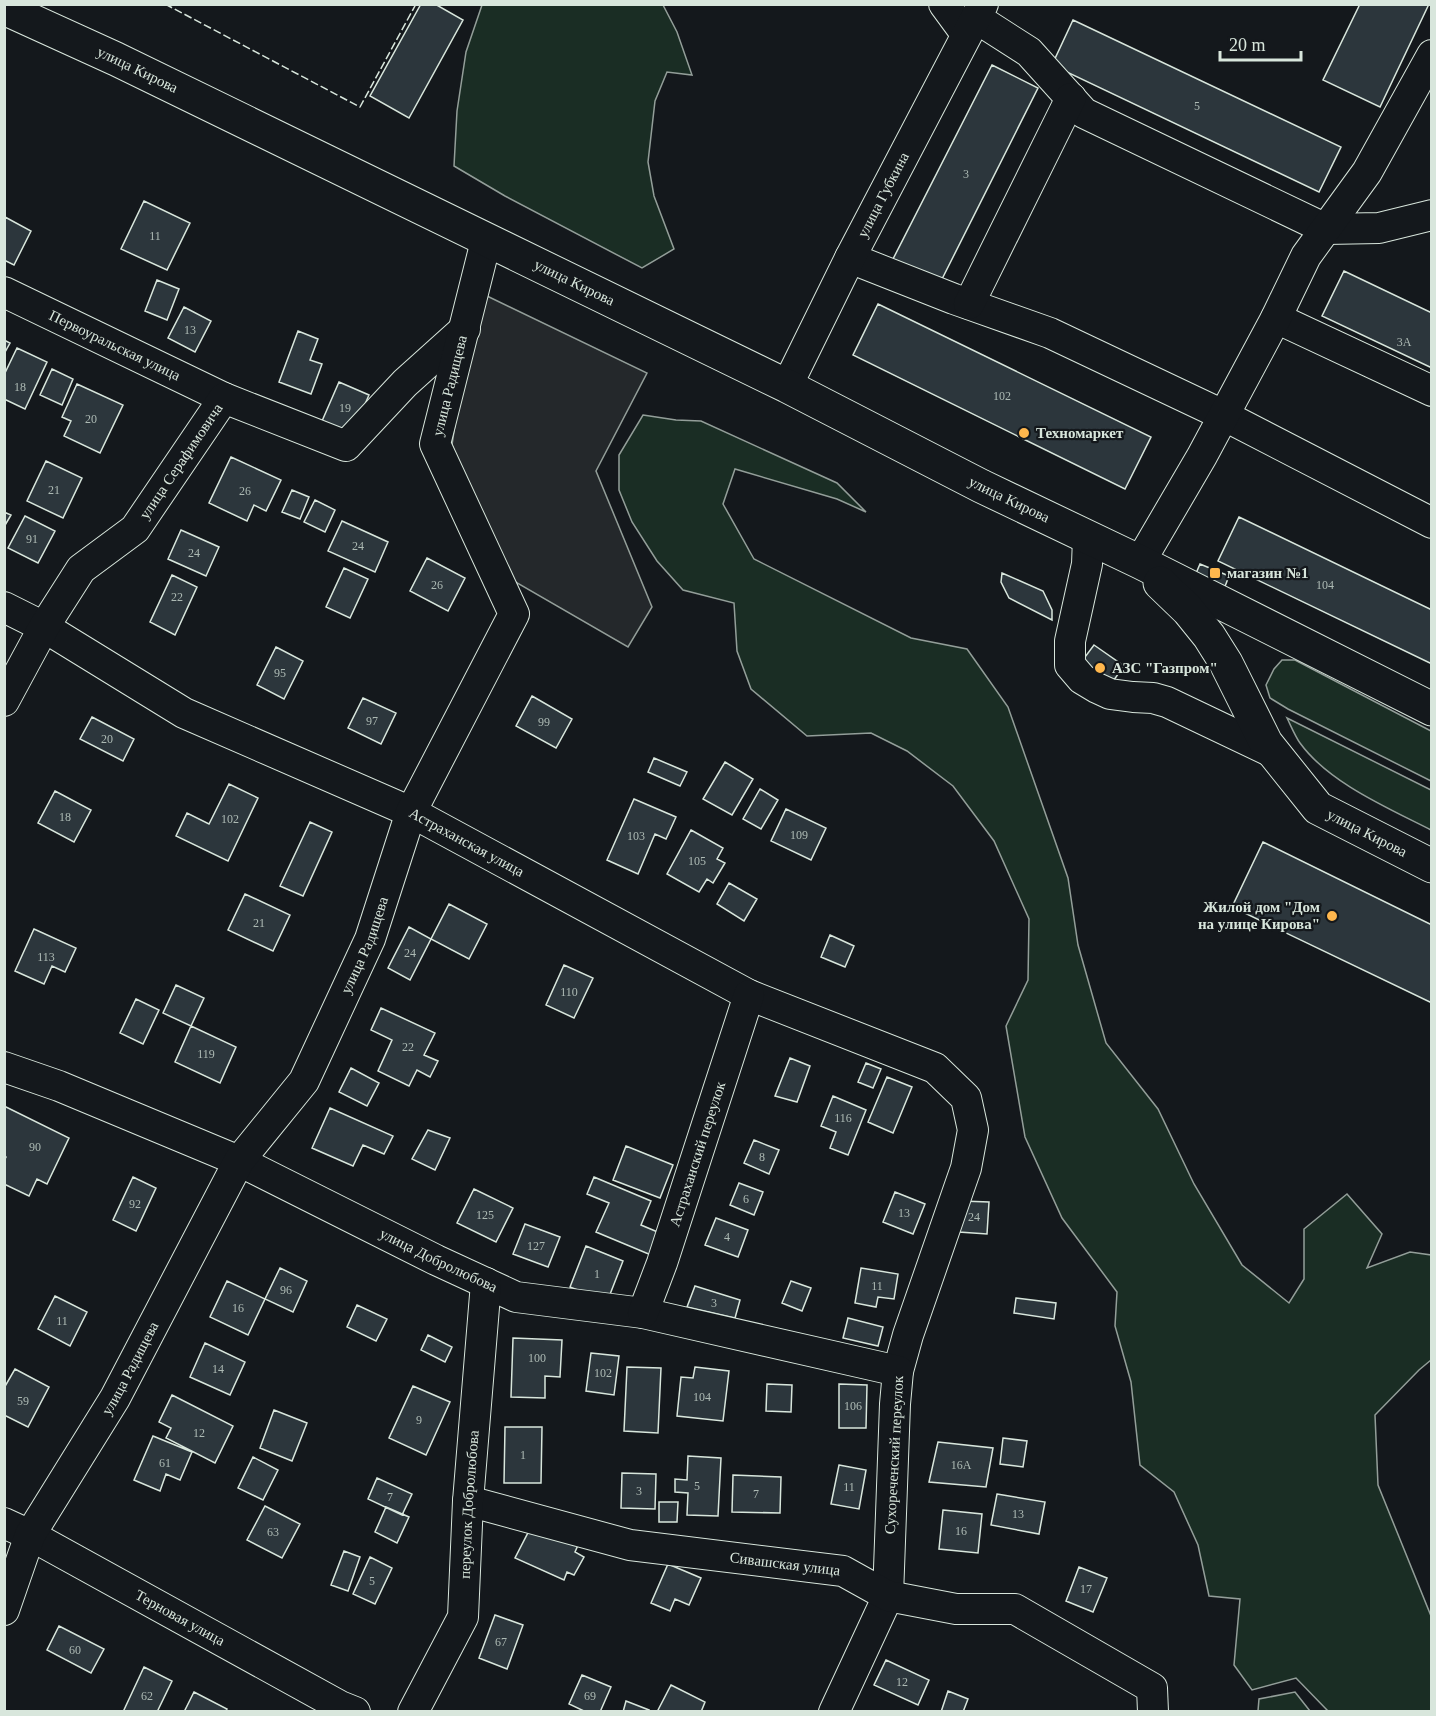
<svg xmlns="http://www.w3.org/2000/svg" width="1436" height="1716" font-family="'Times New Roman',serif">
<rect width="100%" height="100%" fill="#14181c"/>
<path fill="#1a2d24" stroke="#939e99" stroke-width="1.5" d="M482,5H663L677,32L692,75L667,72L655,101L648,162L654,196L674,249L642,268L505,196L454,166L457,111L466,52Z
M643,415L676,420L701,421L837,483L866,512L837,499L735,469L723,504L754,559L911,638L967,649L1008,707L1068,878L1078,945L1106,1043L1158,1109L1194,1184L1242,1265L1289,1303L1304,1279V1229L1347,1194L1382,1234L1367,1268L1410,1252L1431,1255V1360L1419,1370L1375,1415L1378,1485L1431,1616V1711H1328L1296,1678L1252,1690L1234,1665L1240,1599L1209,1596L1198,1545L1174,1492L1140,1465L1131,1382L1115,1326L1117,1292L1062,1218L1025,1137L1006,1026L1028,980L1029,919L994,841L953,786L907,751L871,733L807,736L751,689L737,651L734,603L683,590L657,561L632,522L619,490V455Z
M1282,660H1295L1431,731V781L1288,709L1270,698L1266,685L1274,669Z
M1287,718L1431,790V830C1388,808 1329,783 1300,743C1295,736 1291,726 1287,718Z
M1295,1692L1310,1711H1258L1259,1699Z"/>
<path fill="#24282b" stroke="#939e99" stroke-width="1.5" d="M487,296L647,373L596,471L652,607L628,647L505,576L452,445L463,370Z"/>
<path fill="#2c363c" stroke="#d8e6dc" stroke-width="1.5" d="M421,4H435L463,20L409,118L370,96Z
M1360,4H1429L1380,107L1323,80Z
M1073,20L1341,147L1319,192L1052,65Z
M992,65L1038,88L940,283L893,259Z
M144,201L190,223L167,270L121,249Z
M5,217L31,231L14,265L4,260Z
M1344,271L1432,313V368L1322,316Z
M157,280L179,289L167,320L145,311Z
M878,304L1151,437L1125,489L853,355Z
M184,307L211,321L195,352L168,338Z
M298,331L318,339L310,360L322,364L311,394L279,382Z
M4,340L10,343L4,354Z
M17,348L47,362L25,409L4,399V375Z
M52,369L73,379L62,405L40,395Z
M339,382L369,395L352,434L322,421Z
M77,384L123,405L100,453L64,436L71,421L62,417Z
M231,457L281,480L266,511L254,505L247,521L209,503Z
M46,461L82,478L63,518L27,501Z
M292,490L309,497L300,519L282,512Z
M315,500L335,510L325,532L304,522Z
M4,512L11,515L4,527Z
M25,516L55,531L38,563L8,548Z
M1239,517L1432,610V664L1218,561Z
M342,521L388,542L375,572L328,551Z
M181,530L219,547L206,576L168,559Z
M427,558L465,578L448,611L410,591Z
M1200,564L1229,576L1224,589L1194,578Z
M344,568L368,579L350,618L326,607Z
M1002,573L1043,591L1052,610V620L1009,598L1001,582Z
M172,575L197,587L175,635L150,622Z
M1094,645L1124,666L1106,691L1076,669Z
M276,647L303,661L284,699L257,685Z
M532,696L572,719L556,748L516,726Z
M363,698L396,713L381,744L348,728Z
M92,717L134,739L123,761L80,739Z
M654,758L687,772L680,786L648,772Z
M725,762L753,779L732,815L703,799Z
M229,784L258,798L228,861L176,836L187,813L209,824Z
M760,789L778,800L761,829L743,819Z
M55,791L91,810L74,842L38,823Z
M634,799L676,817L666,839L655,834L638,874L607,860Z
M786,809L826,828L811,860L771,841Z
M310,822L332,832L303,896L280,886Z
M691,830L723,848L717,859L725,863L713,883L707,879L699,892L667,874Z
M1263,842L1432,925V1003L1232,907Z
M729,883L757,899L744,921L717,904Z
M245,894L290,915L273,951L228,930Z
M449,904L487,924L469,959L431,939Z
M409,927L431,939L410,980L388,968Z
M34,929L76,948L65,972L52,966L44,984L15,971Z
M830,935L854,946L845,967L821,957Z
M564,965L593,978L574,1018L546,1005Z
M176,985L204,998L191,1026L163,1013Z
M136,999L159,1010L143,1044L120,1033Z
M381,1008L435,1033L424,1055L438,1061L430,1077L417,1070L409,1086L378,1071L392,1040L371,1030Z
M191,1026L236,1047L220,1083L175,1062Z
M790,1058L810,1066L797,1102L775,1096Z
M866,1063L881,1069L873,1088L858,1082Z
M351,1068L379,1083L367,1106L339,1092Z
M887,1077L912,1087L893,1133L868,1122Z
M833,1096L866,1110L848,1155L830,1148L836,1132L821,1126Z
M4,1106L69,1138L47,1184L37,1179L29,1196L4,1184V1161L6,1157L4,1156Z
M330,1108L393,1136L384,1154L363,1145L353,1166L312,1148Z
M428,1130L450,1138L435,1170L412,1159Z
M754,1140L779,1150L769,1174L744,1163Z
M626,1146L673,1165L660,1198L613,1180Z
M133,1177L156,1188L136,1231L113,1220Z
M594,1177L651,1201L641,1225L660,1233L651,1255L596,1232L609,1203L587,1194Z
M739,1183L763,1192L754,1215L730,1205Z
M474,1189L513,1208L496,1242L457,1223Z
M895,1192L925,1204L913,1234L883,1222Z
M961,1201L989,1202L987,1234L959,1232Z
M716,1218L748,1230L738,1257L705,1245Z
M525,1224L560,1237L548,1267L513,1254Z
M586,1246L623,1261L607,1302L570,1287Z
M280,1268L307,1281L293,1312L265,1299Z
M861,1268L898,1274L894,1299L878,1297L876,1307L855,1303Z
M227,1281L265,1299L248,1335L210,1317Z
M791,1281L811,1288L802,1311L782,1303Z
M695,1286L740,1300L735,1318L687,1307Z
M55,1296L87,1312L70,1346L38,1329Z
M1016,1298L1056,1303L1054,1319L1014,1313Z
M357,1305L387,1319L376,1341L347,1327Z
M848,1318L883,1327L878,1346L843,1338Z
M428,1335L452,1347L445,1362L421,1350Z
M513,1338L562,1340L560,1377L545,1376V1398L511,1397Z
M205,1343L245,1362L230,1395L190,1377Z
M591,1353L619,1356L614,1395L586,1391Z
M627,1367L661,1368L658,1433L624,1431Z
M695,1367L729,1371L723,1421L677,1416L681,1377L693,1378Z
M15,1369L49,1387L28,1427L4,1415V1388Z
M767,1384L792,1385L791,1412L766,1411Z
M839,1384L867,1385L866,1428H839Z
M413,1386L450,1402L426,1455L389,1438Z
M172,1395L233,1426L215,1463L166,1438L171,1428L159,1422Z
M274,1410L307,1423L292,1461L260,1448Z
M505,1427H542L541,1483H504Z
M153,1436L192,1452L180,1480L166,1474L160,1491L134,1480Z
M1003,1438L1027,1441L1023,1467L1000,1464Z
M938,1442L993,1448L986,1487L929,1482Z
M688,1456L721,1458L718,1516L687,1515L688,1493L675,1492V1479L687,1480Z
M253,1457L278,1470L263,1500L238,1488Z
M839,1465L866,1470L859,1509L831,1504Z
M622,1473L656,1474L655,1509L621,1508Z
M733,1475L781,1477L780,1513L732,1512Z
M377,1478L412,1494L402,1515L368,1499Z
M997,1494L1045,1502L1039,1534L991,1525Z
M659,1502H678L677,1522H659Z
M265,1506L300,1524L282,1558L247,1540Z
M386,1507L409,1517L397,1543L375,1532Z
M943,1510L982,1514L978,1553L939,1549Z
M533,1523L579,1543L575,1552L584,1557L574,1575L567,1572L564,1580L515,1558Z
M344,1551L360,1557L348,1591L331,1585Z
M370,1557L392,1568L375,1604L353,1594Z
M668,1564L701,1578L689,1605L675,1599L670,1611L651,1603Z
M1079,1567L1107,1578L1093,1612L1066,1601Z
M495,1615L523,1625L507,1669L479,1658Z
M59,1626L104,1649L91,1673L47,1650Z
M886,1660L929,1680L918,1705L874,1685Z
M144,1667L172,1681L157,1712H123Z
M582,1675L611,1687L600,1712H586L569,1704Z
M671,1685L705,1702L701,1712H657Z
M948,1691L968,1699L963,1712H941Z
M194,1692L227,1709L225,1712H184Z
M626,1701L649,1710L648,1712H623Z"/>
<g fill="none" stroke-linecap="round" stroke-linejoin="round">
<defs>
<g id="minor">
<path d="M944,4L966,34"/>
<path d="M976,18L1029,52L1084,113L1326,229L1379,228L1432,215"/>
<path d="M850,258L954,299L1050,333L1223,415L1432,523"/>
<path id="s1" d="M4,292L224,398"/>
<path d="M969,304L1071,98"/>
<path d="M1276,318L1432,391"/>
<path id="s2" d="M787,386L850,258L983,4"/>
<path d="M1088,538L1087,564L1070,641V665L1082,679L1097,688L1110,694L1133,697L1153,698L1167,702L1274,753"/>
<path d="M1140,562L1202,456L1276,318L1306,256L1367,172L1432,55"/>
<path id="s3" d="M4,607L44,627L184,713L411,812L749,995L935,1068L966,1098L973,1130L966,1168L908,1335L898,1371L895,1404L888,1596L834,1712"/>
<path id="s4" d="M4,701L44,627L81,569L135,529L224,398L346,446L405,383L465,329"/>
<path id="s5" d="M4,1067L59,1086L239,1161L436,1260L516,1297L643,1313L898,1371"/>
<path id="s6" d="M643,1313L662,1263L749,995"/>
<path id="s7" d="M468,1501L630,1545L843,1571L888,1596L956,1609H1015L1152,1688L1153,1712"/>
<path id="s8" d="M4,1523L30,1535L340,1706L355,1712"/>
<path id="s9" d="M4,1610L30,1535L115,1398L239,1161L304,1081L370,939L411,812L514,614L435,444L486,241"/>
<path id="s10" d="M413,1712L463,1617L468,1501L486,1283"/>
</g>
<g id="major">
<path id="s11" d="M4,8L116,59L787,386L981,486L1140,562L1432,709"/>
<path id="s12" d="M1160,583L1188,610L1209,636L1226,663L1266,743L1318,808L1432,866"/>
</g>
</defs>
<use href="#minor" stroke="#d8e6dc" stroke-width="32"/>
<use href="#major" stroke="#d8e6dc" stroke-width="35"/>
<use href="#minor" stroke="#14181c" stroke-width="30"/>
<use href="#major" stroke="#14181c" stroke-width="33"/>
<path stroke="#d8e6dc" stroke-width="1.5" stroke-dasharray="8 3" stroke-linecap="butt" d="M165,4L360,107L416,4"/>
</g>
<g fill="#ffb74d" stroke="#14181c" stroke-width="2">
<circle cx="1024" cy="433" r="6"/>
<rect x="1209" y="567" width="12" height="12" rx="3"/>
<circle cx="1100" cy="668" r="6"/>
<circle cx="1332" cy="916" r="6"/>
</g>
<g text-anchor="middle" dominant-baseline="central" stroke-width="4.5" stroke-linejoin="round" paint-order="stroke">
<g font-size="12" fill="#adbab4">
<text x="1197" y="106">5</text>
<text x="966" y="174">3</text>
<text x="155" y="236">11</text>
<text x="190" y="330">13</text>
<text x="1404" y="342">3А</text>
<text x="20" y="387">18</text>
<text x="1002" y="396">102</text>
<text x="345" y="408">19</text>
<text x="91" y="419">20</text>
<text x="54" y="490">21</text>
<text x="245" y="491">26</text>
<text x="32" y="539">91</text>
<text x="358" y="546">24</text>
<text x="194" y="553">24</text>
<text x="437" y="585">26</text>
<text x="1325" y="585">104</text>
<text x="177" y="597">22</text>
<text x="280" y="673">95</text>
<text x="372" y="721">97</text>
<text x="544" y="722">99</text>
<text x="107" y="739">20</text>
<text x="65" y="817">18</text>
<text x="230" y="819">102</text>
<text x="799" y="835">109</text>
<text x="636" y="836">103</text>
<text x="697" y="861">105</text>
<text x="259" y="923">21</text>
<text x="410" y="953">24</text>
<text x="46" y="957">113</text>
<text x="569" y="992">110</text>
<text x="408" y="1047">22</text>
<text x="206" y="1054">119</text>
<text x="843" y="1118">116</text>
<text x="35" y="1147">90</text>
<text x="762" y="1157">8</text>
<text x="746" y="1199">6</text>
<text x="135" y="1204">92</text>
<text x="904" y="1213">13</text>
<text x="485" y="1215">125</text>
<text x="974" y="1217">24</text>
<text x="727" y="1237">4</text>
<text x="536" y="1246">127</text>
<text x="597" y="1274">1</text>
<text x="877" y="1286">11</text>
<text x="286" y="1290">96</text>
<text x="714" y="1303">3</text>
<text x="238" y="1308">16</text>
<text x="62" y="1321">11</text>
<text x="537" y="1358">100</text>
<text x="218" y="1369">14</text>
<text x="603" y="1373">102</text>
<text x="702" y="1397">104</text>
<text x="23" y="1401">59</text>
<text x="853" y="1406">106</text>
<text x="419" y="1420">9</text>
<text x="199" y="1433">12</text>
<text x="523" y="1455">1</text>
<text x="165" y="1463">61</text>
<text x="961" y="1465">16А</text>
<text x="697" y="1486">5</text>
<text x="849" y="1487">11</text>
<text x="639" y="1491">3</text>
<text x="756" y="1494">7</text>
<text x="390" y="1497">7</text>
<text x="1018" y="1514">13</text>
<text x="961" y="1531">16</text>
<text x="273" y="1532">63</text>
<text x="372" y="1581">5</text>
<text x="1086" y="1589">17</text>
<text x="501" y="1642">67</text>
<text x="75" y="1650">60</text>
<text x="902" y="1682">12</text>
<text x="147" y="1696">62</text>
<text x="590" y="1696">69</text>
</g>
<g font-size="15" fill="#d8e6dc" stroke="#14181c">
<text stroke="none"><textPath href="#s11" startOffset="147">улица Кирова</textPath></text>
<text stroke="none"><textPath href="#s2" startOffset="214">улица Губкина</textPath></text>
<text stroke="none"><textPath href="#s11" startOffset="633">улица Кирова</textPath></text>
<text stroke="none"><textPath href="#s1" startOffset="123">Первоуральская улица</textPath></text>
<text stroke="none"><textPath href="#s9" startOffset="1372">улица Радищева</textPath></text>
<text stroke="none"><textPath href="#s4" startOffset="302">улица Серафимовича</textPath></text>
<text stroke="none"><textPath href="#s11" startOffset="1119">улица Кирова</textPath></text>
<text stroke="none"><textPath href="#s12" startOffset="332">улица Кирова</textPath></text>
<text stroke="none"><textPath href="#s3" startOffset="520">Астраханская улица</textPath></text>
<text stroke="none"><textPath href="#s9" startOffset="760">улица Радищева</textPath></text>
<text stroke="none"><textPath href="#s6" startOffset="168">Астраханский переулок</textPath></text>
<text stroke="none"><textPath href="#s5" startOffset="476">улица Добролюбова</textPath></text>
<text stroke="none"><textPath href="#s9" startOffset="274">улица Радищева</textPath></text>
<text transform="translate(894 1455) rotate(-87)">Сухореченский переулок</text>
<text stroke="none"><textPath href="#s10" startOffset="220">переулок Добролюбова</textPath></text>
<text stroke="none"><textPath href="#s7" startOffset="324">Сивашская улица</textPath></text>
<text stroke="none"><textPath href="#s8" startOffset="200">Терновая улица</textPath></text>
</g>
<g font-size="15" font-weight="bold" fill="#d8e6dc" stroke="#14181c" text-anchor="start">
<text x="1036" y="433">Техномаркет</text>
<text x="1227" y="573">магазин №1</text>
<text x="1112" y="668">АЗС "Газпром"</text>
<text x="1320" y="907" text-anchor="end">Жилой дом "Дом<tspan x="1320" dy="17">на улице Кирова"</tspan></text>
</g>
</g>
<rect width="1436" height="1716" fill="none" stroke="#d8e6dc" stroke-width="12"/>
<path d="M1220 51v9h81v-9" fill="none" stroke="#d8e6dc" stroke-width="3"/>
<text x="1229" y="51" font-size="18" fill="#d8e6dc" stroke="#14181c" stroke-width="4.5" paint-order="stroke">20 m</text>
</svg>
